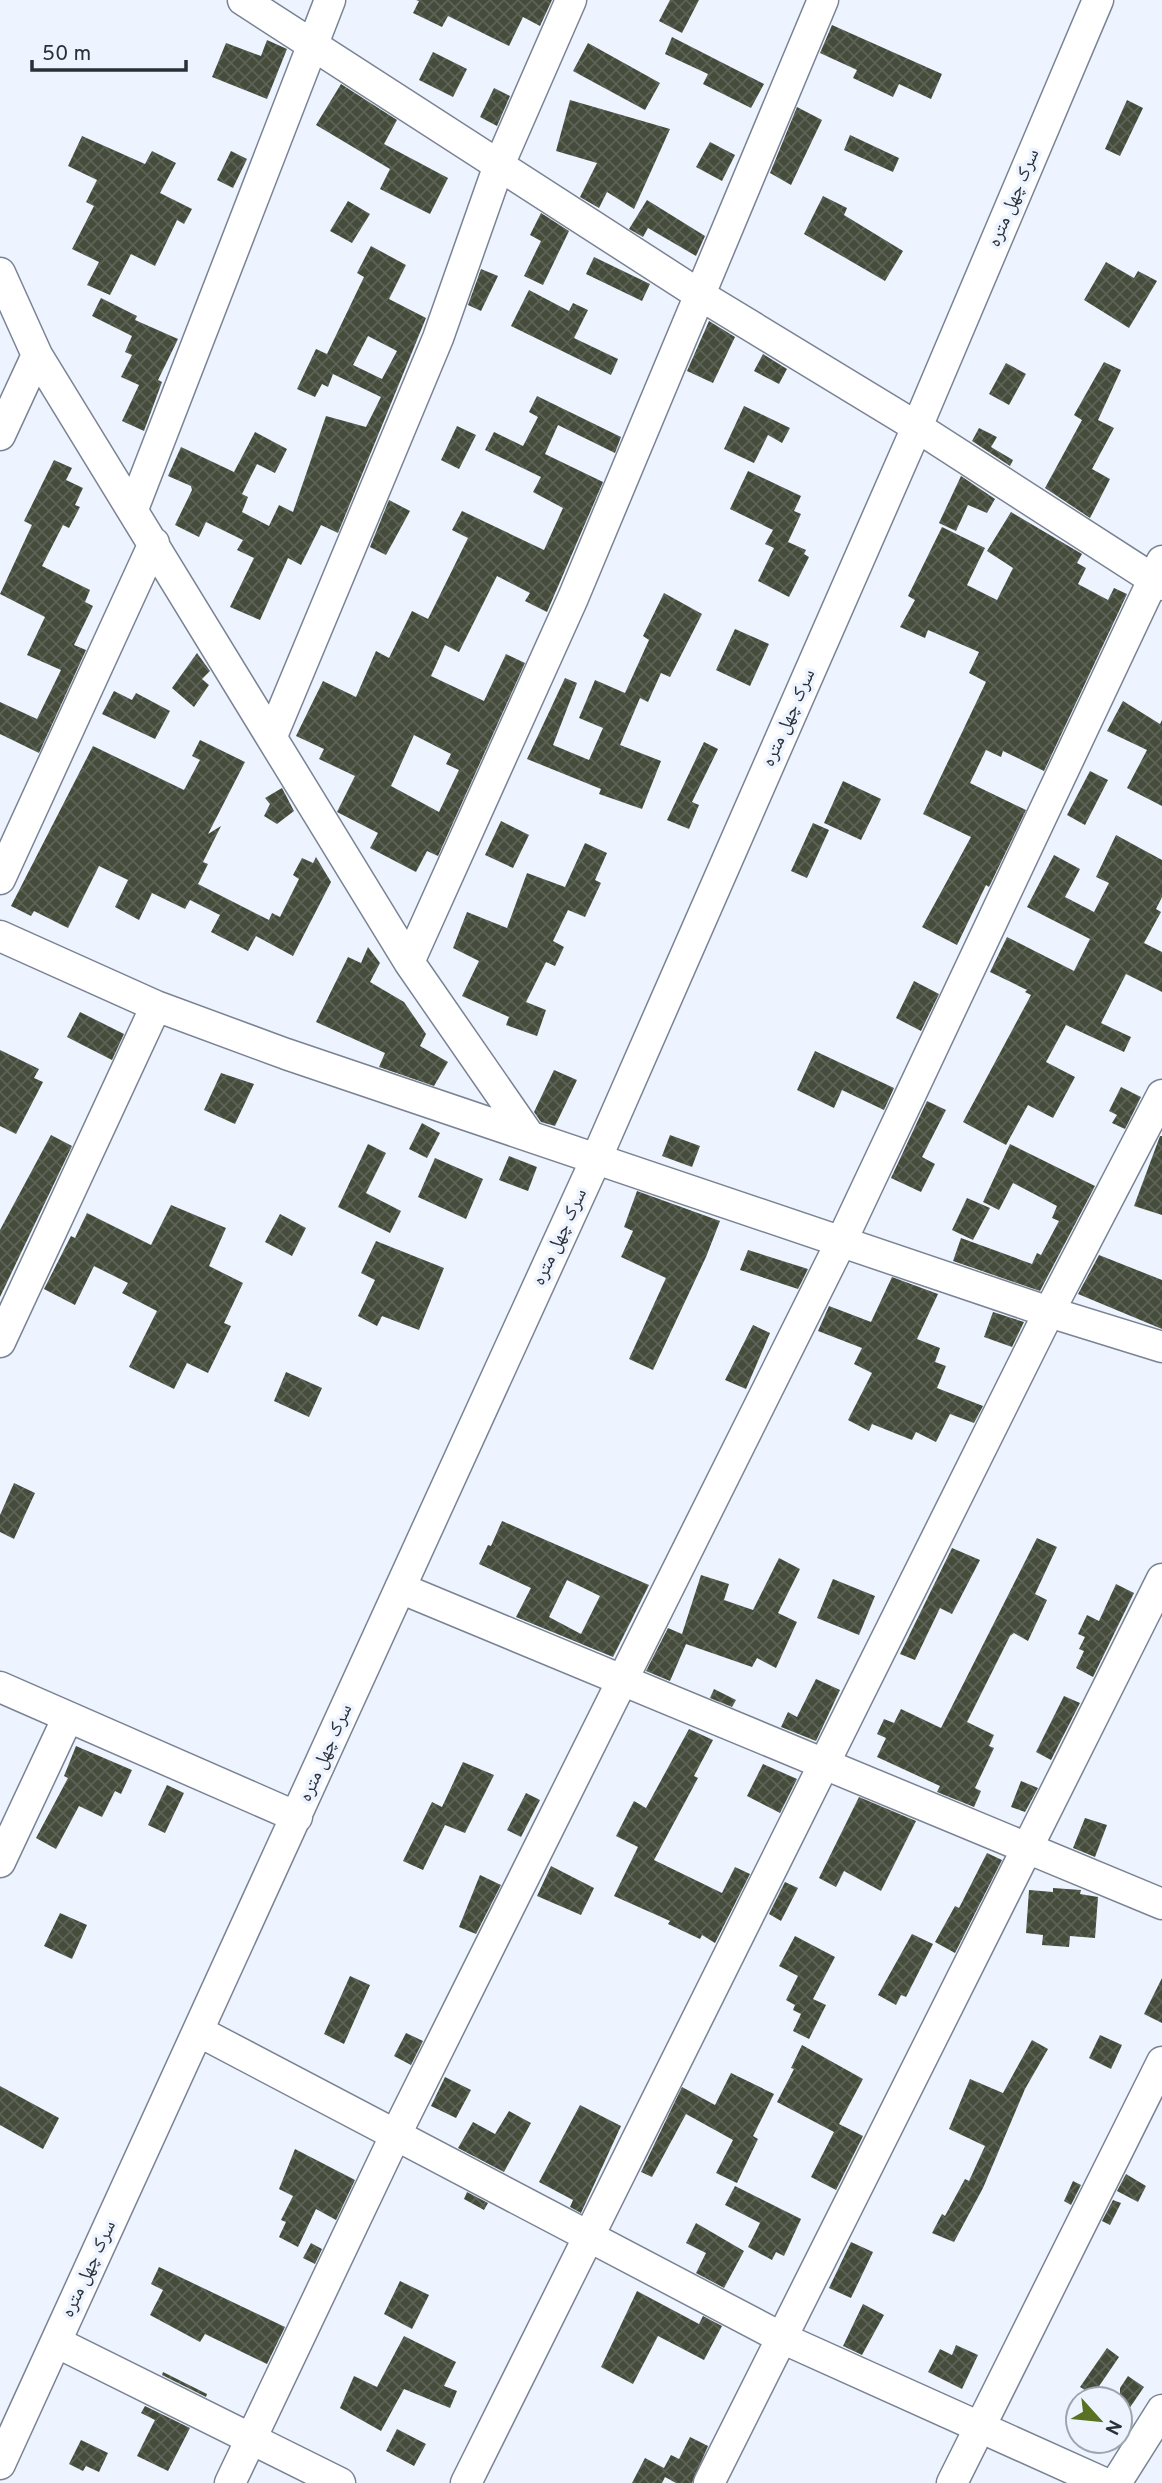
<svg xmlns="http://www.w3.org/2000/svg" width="1162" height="2483" font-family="Overpass,'Noto Naskh Arabic',sans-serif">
<defs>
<pattern id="building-cross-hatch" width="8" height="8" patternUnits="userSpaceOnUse" patternTransform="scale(1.75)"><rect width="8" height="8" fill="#454c3b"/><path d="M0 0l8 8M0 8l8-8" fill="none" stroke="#5d6356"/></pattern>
</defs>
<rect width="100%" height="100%" fill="#edf4ff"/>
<path fill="url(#building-cross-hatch)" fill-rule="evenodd" d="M416,0H552L540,26L523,17L509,46L448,16L442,27L413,13L419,1Z
M670,0H699L682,33L659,21Z
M832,25L942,74L931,99L899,84L893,97L853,78L857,70L820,53Z
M672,37L764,84L751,108L703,84L708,74L665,54Z
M267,40L287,49L267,99L212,77L226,43L261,56Z
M588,43L660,83L645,110L573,71Z
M433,52L467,69L453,97L419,80Z
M341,84L397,120L384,144L448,178L430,214L380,189L390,169L316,125Z
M494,88L510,96L497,126L480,117Z
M570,100L670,129L634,209L607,192L599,208L580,197L597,163L556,151Z
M1127,100L1143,108L1120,156L1105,149Z
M797,107L822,120L791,185L770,173Z
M850,135L899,158L893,172L844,150Z
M82,136L145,164L152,151L176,163L160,193L192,209L184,224L177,220L155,266L131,254L110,295L87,285L99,262L72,249L94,206L86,202L97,180L68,166Z
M710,142L735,155L722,181L696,167Z
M231,151L247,159L233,188L217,180Z
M823,196L847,208L844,215L903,251L885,281L804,234Z
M647,200L705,236L696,256L648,228L643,237L629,229Z
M348,201L370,214L352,243L330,231Z
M541,213L569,231L543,285L524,276L541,241L530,235Z
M371,246L406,265L389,299L426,318L338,533L321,525L301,565L288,558L260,620L230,607L254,558L237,550L243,540L206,522L199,537L175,525L192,490L191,486L168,476L181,447L234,472L255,432L287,449L275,473L257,464L242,494L248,497L242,512L269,526L279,505L293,512L326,416L366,427L381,397L333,374L328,387L322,384L315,397L297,389L316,349L327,354L364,277L357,273ZM368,336L397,351L382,379L353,365Z
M594,257L650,284L642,301L586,274Z
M1106,262L1134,278L1138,271L1157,281L1129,328L1084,300Z
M481,269L498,276L481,311L468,305Z
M529,290L569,311L573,303L588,310L574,338L618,359L611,375L511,326Z
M101,298L137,316L135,320L178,339L158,380L162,382L144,431L122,421L139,385L121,377L132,355L125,352L132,336L92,316Z
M709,321L735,337L713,383L687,371Z
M763,354L787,369L779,384L754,371Z
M1104,362L1121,370L1098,420L1114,428L1092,469L1110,479L1090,518L1045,488L1082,420L1074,415Z
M1006,363L1026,374L1009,405L989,394Z
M537,396L621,437L615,453L558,425L545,454L603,482L547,612L525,601L530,593L497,576L459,652L445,645L431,676L484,701L506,654L525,663L438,856L427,851L416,872L370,848L378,833L337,812L355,776L319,759L324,749L296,736L323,681L356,697L376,651L389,658L412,611L428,619L468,538L452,530L462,511L544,550L563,508L533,492L541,477L485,450L494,432L523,446L538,417L529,412ZM414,735L451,754L446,764L459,770L439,812L391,786Z
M744,406L790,428L782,443L768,435L754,463L724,449Z
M457,426L476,435L459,469L441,460Z
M979,428L997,437L991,447L1013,460L1010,466L972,441Z
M54,460L72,468L66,480L83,488L75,505L80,507L69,528L63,525L42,566L90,590L85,602L93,606L74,645L86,650L39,753L0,734V702L37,719L61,670L27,655L45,617L0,594L32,525L24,521Z
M748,471L801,496L794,511L801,514L788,542L806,550L804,554L809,557L789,597L758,581L774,548L765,544L773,530L730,509Z
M961,476L995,499L987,513L968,505L956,531L939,523Z
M389,500L410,511L386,555L370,547Z
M1011,512L1082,554L1077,563L1086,568L1078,584L1108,600L1114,588L1127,594L1044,771L1003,751L1001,757L986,750L970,783L1026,810L989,887L986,885L957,945L922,927L971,837L923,814L986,682L969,673L979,652L928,630L925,638L900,627L915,600L908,596L942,527L985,548L967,585L997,600L1013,568L987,551Z
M664,593L702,614L670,677L661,673L648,702L640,698L620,745L661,761L642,809L599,794L601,789L527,759L565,678L577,683L553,745L589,760L603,728L579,718L595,680L625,693L649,640L643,636Z
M735,629L769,644L750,686L716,670Z
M197,653L210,671L202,679L209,685L194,707L172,688Z
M114,691L132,700L136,693L170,711L155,739L102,714Z
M1123,701L1160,724L1162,720V806L1127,788L1147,750L1107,731Z
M200,740L245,762L208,834L221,826L203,862L208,864L198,884L269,920L272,913L280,917L299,879L293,875L302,858L313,863L316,857L331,882L293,956L256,936L248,951L211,932L220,915L190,900L185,909L152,893L139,920L115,907L128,880L99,866L68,928L34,911L31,916L11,906L93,746L184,790L200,760L192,756Z
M704,742L718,749L692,802L699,805L689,829L667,820Z
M1090,771L1108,780L1085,825L1067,815Z
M843,781L881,799L861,840L824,823Z
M282,788L294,811L277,824L264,816L270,804L265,798Z
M501,821L529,835L513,868L485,855Z
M813,823L829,830L807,878L791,871Z
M1116,835L1162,860V897L1156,909L1161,912L1144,943L1162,952V992L1126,974L1101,1023L1131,1037L1124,1052L1066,1025L1046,1062L1075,1077L1053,1118L1028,1105L1006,1145L963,1122L1031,995L1025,992L1027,990L990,972L1007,937L1074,971L1090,939L1027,907L1054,855L1080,869L1065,897L1094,912L1109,883L1096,877Z
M585,843L607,853L595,880L601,883L585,917L568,910L553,941L564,947L555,966L546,962L526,1002L546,1010L537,1036L506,1025L509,1017L462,996L479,961L453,948L467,912L507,928L527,873L565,887Z
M368,947L380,963L370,982L404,1002L426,1034L420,1046L448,1062L434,1086L379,1067L385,1053L316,1022L348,957L361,963Z
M914,981L939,994L921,1031L896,1018Z
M80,1012L124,1034L112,1060L67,1037Z
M0,1050L39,1069L34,1078L43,1082L16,1134L0,1126Z
M815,1051L894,1088L884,1110L842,1090L834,1108L797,1090Z
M554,1070L577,1080L555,1126L541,1122L534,1112Z
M221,1073L254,1084L235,1124L204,1110Z
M1121,1087L1141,1097L1125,1129L1112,1123L1117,1115L1109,1111Z
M927,1101L946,1110L922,1157L935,1164L921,1192L891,1178Z
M422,1123L440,1133L427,1158L409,1149Z
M51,1135L72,1146L0,1297V1230Z
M670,1135L700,1146L692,1167L662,1156Z
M1160,1136H1162V1215L1134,1206Z
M368,1144L386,1153L366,1193L401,1211L390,1233L338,1207Z
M1010,1144L1095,1186L1040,1291L953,1261L961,1238L1032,1264L1037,1253L1041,1255L1059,1221L1052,1218L1057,1206L1013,1183L999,1210L983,1202Z
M509,1156L537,1167L528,1191L499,1180Z
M435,1158L483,1179L466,1219L418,1197Z
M637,1191L720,1221L706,1257L653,1370L629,1359L666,1278L621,1257L633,1231L624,1227Z
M967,1198L990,1208L973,1240L952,1230Z
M171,1205L226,1228L209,1266L243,1283L224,1323L231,1326L208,1373L187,1363L174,1389L129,1367L157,1311L122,1293L128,1283L94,1266L75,1305L44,1289L71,1236L75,1238L87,1213L151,1245Z
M280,1214L306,1228L292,1256L265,1242Z
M376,1241L444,1268L419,1330L382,1316L377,1326L358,1316L375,1280L361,1273Z
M748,1250L808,1269L798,1289L740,1270Z
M1099,1255L1162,1280V1329L1078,1294Z
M892,1277L938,1294L917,1339L940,1348L935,1362L946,1366L937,1388L983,1406L974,1423L950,1414L936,1442L916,1432L912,1440L872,1424L869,1431L848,1420L872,1373L854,1364L862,1348L818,1331L829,1306L871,1322Z
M993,1312L1024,1322L1012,1347L984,1337Z
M753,1325L770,1333L746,1389L725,1380Z
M286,1372L322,1388L309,1417L274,1401Z
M14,1483L35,1493L14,1539L0,1532V1515Z
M502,1521L649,1585L613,1657L516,1617L531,1588L479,1564L488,1545L491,1546ZM567,1580L600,1596L581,1634L549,1617Z
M1037,1538L1057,1547L1035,1594L1047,1600L1028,1641L1014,1633L1010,1636L967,1722L994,1735L989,1746L994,1748L975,1788L981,1791L974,1807L937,1792L940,1786L877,1757L886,1738L877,1734L884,1719L894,1723L901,1709L941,1728Z
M952,1548L980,1560L952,1614L940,1608L915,1660L900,1654Z
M779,1558L800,1569L778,1613L797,1622L776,1668L757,1658L752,1667L686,1644L670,1681L646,1671L668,1628L682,1634L701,1575L729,1584L724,1600L753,1610Z
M833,1579L875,1596L859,1635L817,1618Z
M1116,1584L1134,1593L1093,1677L1076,1668L1084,1651L1079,1649L1085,1637L1078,1634L1087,1615L1099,1621Z
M816,1679L840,1690L816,1741L781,1727L788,1712L797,1717Z
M714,1689L736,1700L732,1707L710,1698Z
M1064,1696L1080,1703L1051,1760L1036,1752Z
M689,1729L713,1740L694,1776L698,1778L654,1860L722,1893L735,1867L750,1874L715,1943L702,1935L700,1939L668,1924L670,1921L614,1896L638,1847L616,1836L634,1801L646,1808Z
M76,1746L132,1770L121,1794L115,1791L102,1817L79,1806L56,1849L36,1838L68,1778L64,1776Z
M463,1762L494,1775L465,1833L445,1825L423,1870L403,1861L432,1802L442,1807Z
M763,1764L797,1779L780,1813L747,1796Z
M1021,1781L1038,1788L1025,1812L1011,1807Z
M167,1785L184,1793L165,1833L148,1825Z
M526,1793L540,1800L521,1837L507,1830Z
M859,1797L916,1821L881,1891L844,1871L836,1887L819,1878Z
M1085,1818L1107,1825L1095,1857L1073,1848Z
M987,1853L1002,1860L955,1953L935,1942L955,1906L959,1908Z
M551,1866L594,1888L581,1915L537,1896Z
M480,1875L501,1885L476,1934L459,1927Z
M785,1882L798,1888L781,1921L769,1914Z
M1053,1888L1081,1890L1080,1894L1098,1897L1095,1938L1070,1936L1069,1947L1042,1945L1043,1935L1026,1933L1029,1890L1053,1892Z
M60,1913L87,1925L72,1959L44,1946Z
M912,1934L933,1944L906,1997L901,1995L896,2005L878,1995Z
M795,1936L835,1957L813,1999L826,2005L809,2039L793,2031L801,2014L793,2010L795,2005L786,2000L798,1976L779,1966Z
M350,1976L370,1985L344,2044L324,2034Z
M1162,1978V2023L1144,2014Z
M406,2033L423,2041L411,2065L394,2056Z
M1100,2035L1122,2045L1111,2069L1089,2058Z
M1032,2040L1048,2049L1025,2089L983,2188L954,2242L932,2233L942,2214L945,2216L965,2179L969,2181L985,2146L949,2129L970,2079L1003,2093Z
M802,2045L863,2079L839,2124L863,2136L836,2190L811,2177L834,2132L777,2102L794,2069L791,2068Z
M731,2073L774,2094L753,2136L758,2139L737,2183L716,2173L733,2140L686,2114L652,2177L641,2172L682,2087L715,2105Z
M445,2077L471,2090L456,2118L431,2106Z
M0,2086L59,2118L43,2149L0,2125Z
M580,2105L621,2126L581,2213L570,2207L573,2200L539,2182Z
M509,2111L531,2123L504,2172L458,2148L473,2122L495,2134Z
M295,2149L355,2180L336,2220L316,2209L298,2247L279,2237L286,2222L281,2220L293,2196L279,2189Z
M1126,2174L1146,2186L1138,2202L1117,2191Z
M1073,2181L1081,2185L1071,2205L1064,2201Z
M735,2186L801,2219L784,2256L776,2252L772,2260L748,2247L760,2223L725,2205Z
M467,2192L488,2203L484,2210L464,2199Z
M1113,2200L1121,2203L1110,2225L1102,2221Z
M696,2223L744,2251L724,2288L696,2273L706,2253L686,2243Z
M851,2242L873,2252L851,2298L829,2288Z
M311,2243L322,2249L315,2264L303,2258Z
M159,2267L285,2327L267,2364L205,2334L200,2342L150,2315L163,2290L151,2284Z
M400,2281L429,2295L412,2329L384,2314Z
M637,2291L699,2324L703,2316L722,2326L704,2360L658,2336L633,2384L601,2367Z
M863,2304L884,2315L862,2355L843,2346Z
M404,2336L456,2362L444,2386L457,2391L450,2408L404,2389L381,2431L340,2408L354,2376L377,2387Z
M956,2345L978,2355L962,2389L928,2372L940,2349L952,2355Z
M1107,2348L1119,2357L1093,2395L1080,2387Z
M163,2372L207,2394L206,2397L162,2375Z
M1128,2376L1144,2387L1120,2422V2388Z
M145,2406L190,2428L168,2471L137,2456L155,2420L141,2413Z
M397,2429L426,2444L414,2466L386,2451Z
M690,2437L708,2446L692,2483H676L665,2477L662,2483H632L645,2458L664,2468L671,2455L679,2459Z
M81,2440L108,2453L99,2472L86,2466L83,2471L69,2464Z"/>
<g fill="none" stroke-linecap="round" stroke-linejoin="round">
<defs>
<path id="minor" d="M243,0L700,295L917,427L1162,585
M0,273L37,355L409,962L528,1134
M0,435L37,355
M133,509L330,0
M272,736L438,338L499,165L571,0
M0,879L154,543
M0,936L156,1006L286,1054L1049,1312L1162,1347
M409,962L573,598L823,0
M0,1342L156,1006
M400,1588L1162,1904
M0,1687L297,1817
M0,1862L68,1717
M198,2031L784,2339L1104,2483
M56,2342L340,2483
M0,2464L597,1157L917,427L1098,0
M230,2483L396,2134L842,1240L1162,561
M466,2483L1049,1312L1162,1095
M709,2483L1162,1579
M952,2483L1162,2062
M1116,2483L1162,2410"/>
</defs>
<use href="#minor" stroke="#7a8394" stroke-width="33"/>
<use href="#minor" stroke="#fff" stroke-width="30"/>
</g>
<g text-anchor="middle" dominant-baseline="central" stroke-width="7" stroke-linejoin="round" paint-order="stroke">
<g font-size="19" fill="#2b2f36" stroke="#edf4ff">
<text transform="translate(1014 198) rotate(-67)">سرک چهل متره</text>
<text transform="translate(789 718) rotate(-66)">سرک چهل متره</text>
<text transform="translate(560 1237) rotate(-65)">سرک چهل متره</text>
<text transform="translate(326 1753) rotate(-66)">سرک چهل متره</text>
<text transform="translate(89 2269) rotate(-65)">سرک چهل متره</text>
</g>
</g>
<g transform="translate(1099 2420) rotate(117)"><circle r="33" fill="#edf4ff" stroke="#9fa5af" stroke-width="2"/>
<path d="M0-5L12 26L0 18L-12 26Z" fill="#587123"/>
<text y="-10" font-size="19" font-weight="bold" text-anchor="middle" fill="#2b2f36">N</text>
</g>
<path d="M32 60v10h154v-10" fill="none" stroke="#2b2f36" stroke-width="3.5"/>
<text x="42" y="60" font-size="21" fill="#2b2f36" stroke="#edf4ff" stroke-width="5" paint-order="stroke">50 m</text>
</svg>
